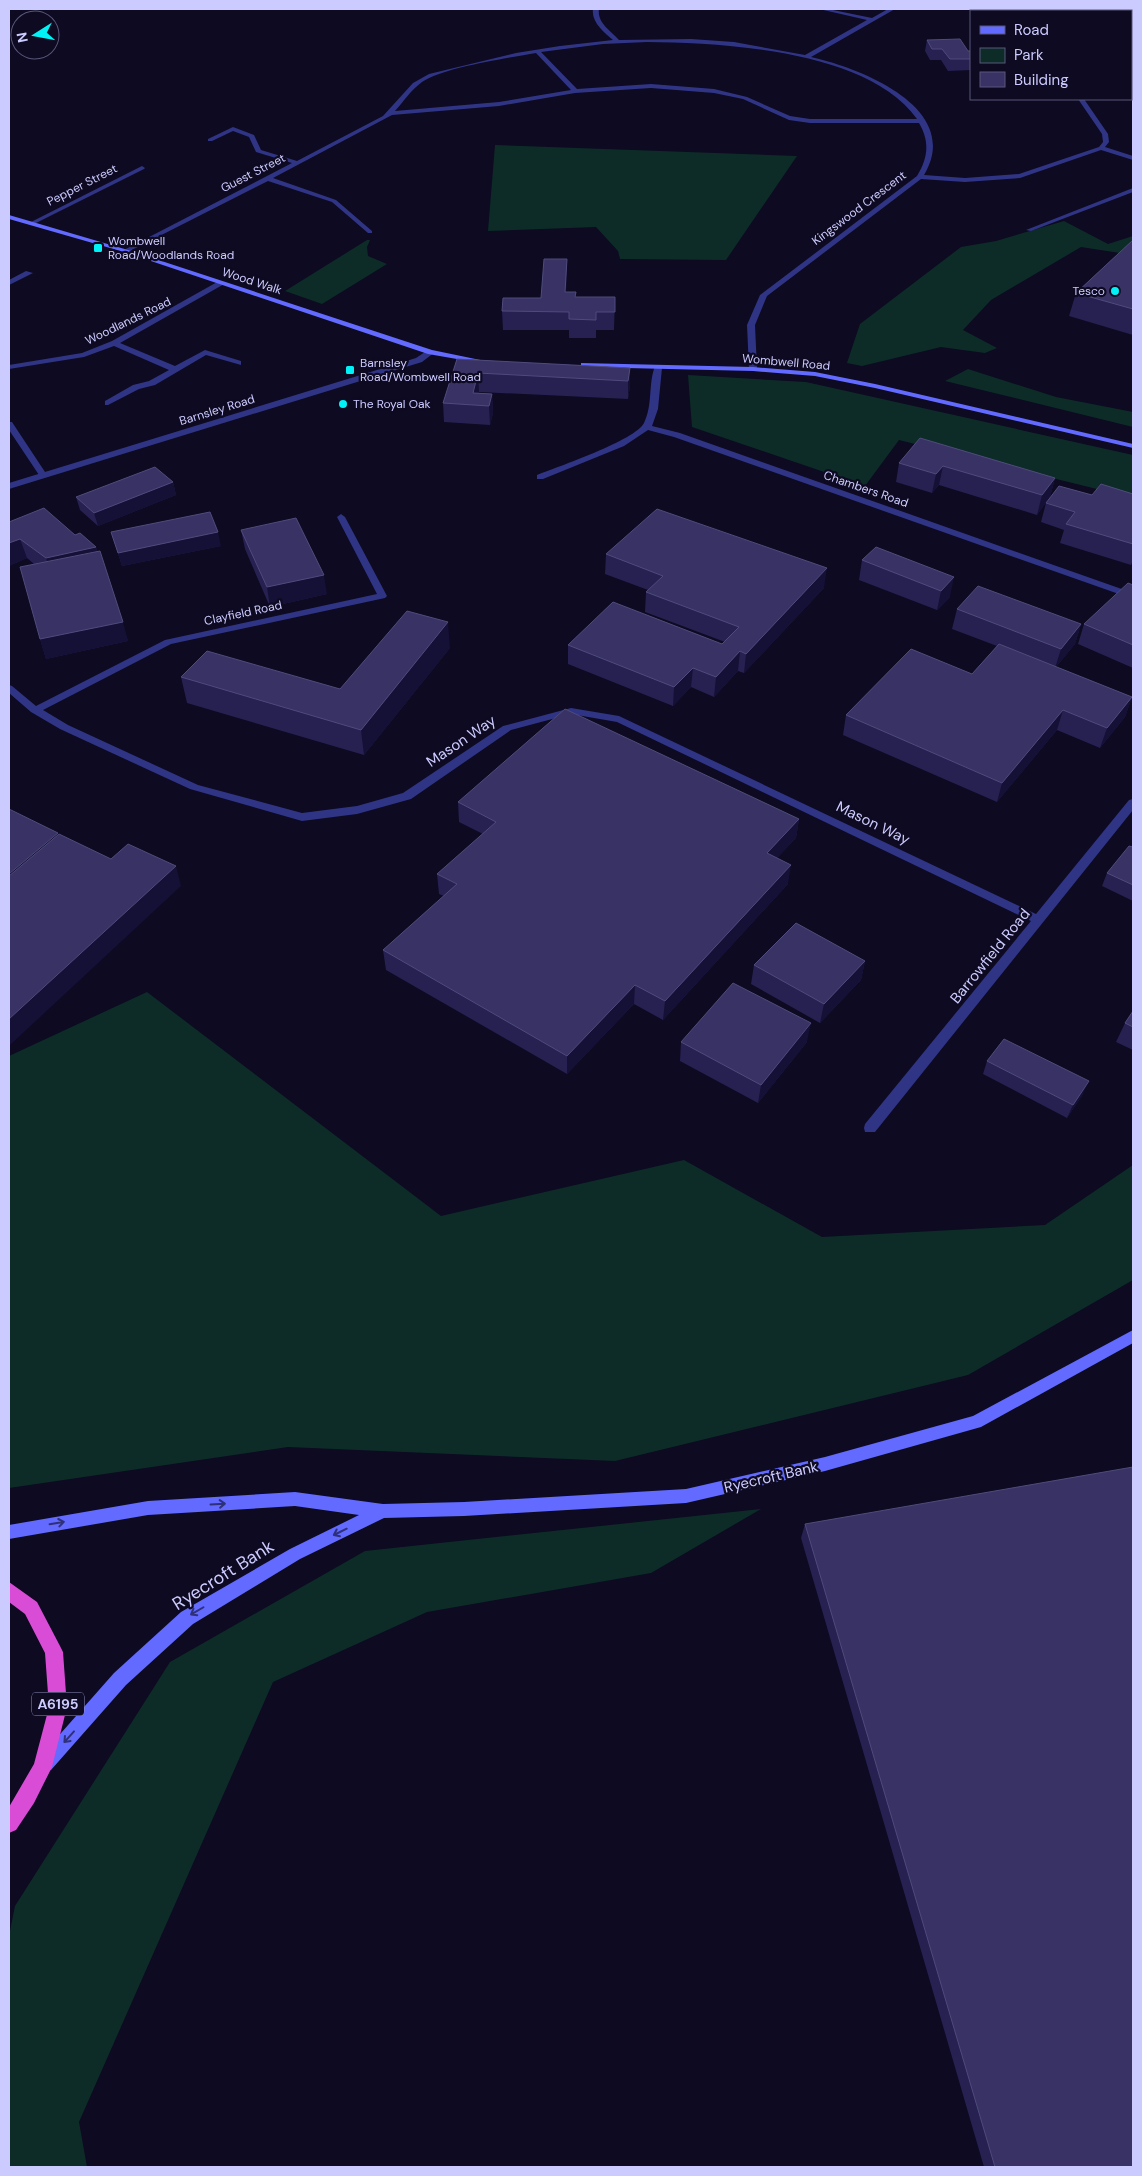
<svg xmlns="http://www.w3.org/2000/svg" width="1142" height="2176" font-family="'DM Sans',sans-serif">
<rect width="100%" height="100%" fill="#0d0a21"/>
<path fill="#0d2c28" d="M495,145L797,156L726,260L620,259L618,251L596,227L488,231Z
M1064,221L1108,244L1133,236V255L1081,247L991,300L963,330L997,348L985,353L941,347L862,366L847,363L860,324L961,247L996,241Z
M367,240H370L367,247L368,256L387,264L322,304L285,291Z
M968,369L1056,397L1133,412V427L945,381Z
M688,375L806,382L1133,455V498L899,440L865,486L692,427Z
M147,992L441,1216L684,1160L822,1237L1045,1225L1133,1165V1280L968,1375L615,1461L288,1447L9,1488V1056Z
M761,1509L651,1573L427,1612L273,1682L79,2122L87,2167H9V1936L15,1906L170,1662L365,1551Z"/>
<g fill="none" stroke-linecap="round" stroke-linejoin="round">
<path fill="#303485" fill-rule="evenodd" d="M593,9H599C597,23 610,30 619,40L691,39L734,42L805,55L867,20L819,9H828L872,18L888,9H895L811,57C860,68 964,108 924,175L965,178L1019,174L1099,147L1103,142L1102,134L1078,99H1084L1108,134L1109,142L1105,147L1133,156V160L1101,150L1020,178L965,182L921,179L767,296L755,325L757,369L753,371L749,369L747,325L760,295L917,176C928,158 930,142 919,123H810L789,120L743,99L714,93L651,88L575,93L499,106L392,115L273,178L336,200L372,231V233H368L332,202L268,181L128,252L122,251L292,163L256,152L249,137L233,131L212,141H208V139L233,127L254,135L261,150L297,161L383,116L413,83L429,74L516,53L560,46L613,40C604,32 591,22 593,9ZM647,42C725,43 868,50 917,119H810L790,116L747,97L714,89L651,84L577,89L541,52L603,44ZM536,53L571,90L499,102L395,111C404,101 411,90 422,82C444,67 508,58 536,53Z
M1131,48H1133V52H1131Z
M142,166L145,168L144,169L34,224L29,223Z
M1133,188V192L1031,231L1026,230Z
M26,271L33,273L9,285V280Z
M219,281L226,283L120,343L175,366L205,350L241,361V365L206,355L155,385L139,389L108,405H105V401L133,385L149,381L169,370L114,346L84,357L9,369V365L82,353L112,341Z
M655,366L662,368L658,409L652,426L680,433L1133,593V599L674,437L648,430L624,446L543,479H537V475C557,467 636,440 644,423C653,405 648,384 655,366Z
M9,422H12L47,475L46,477L39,475L9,430Z
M341,514L345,517L387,596L385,598L171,644L43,710L68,725L198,785L302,813L357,806L403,793L503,726L571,708L619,716L1036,914L1129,800L1133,799V810L875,1132H865L864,1128L865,1124L1031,921L617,722L571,714L511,730L411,799L357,814L302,821L190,789L60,729L31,712L9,693V685L12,686L36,706L165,640L377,594L337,517Z"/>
<path fill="#303485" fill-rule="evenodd" d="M428,350L435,352L422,362L9,489V483L416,358Z"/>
<path fill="#626aff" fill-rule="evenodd" d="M9,215L128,250L432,350L490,362L486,364L428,354L124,252L9,219Z
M581,363L753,367L815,372L875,384L1133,444V448L875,388L815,376L753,371L584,367H581Z
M1133,1330V1343L981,1427L825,1471L686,1503L464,1516L384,1518L300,1559L193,1624L126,1685L51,1770L45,1772L39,1770L37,1764L39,1758L114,1673L181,1612L290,1549L359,1515L295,1506L148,1515L9,1539V1525L148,1501L295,1492L383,1504L464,1502L686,1489L825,1457L973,1416Z"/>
<path fill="#d84cd6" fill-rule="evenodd" d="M9,1582L37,1602L60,1646L63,1652L67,1707L52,1767L34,1803L16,1830L9,1833V1807L34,1764L49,1707L45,1653L25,1614L9,1602Z"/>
</g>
<path fill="#262151" d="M927,40L968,51H971V70L948,71L941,60H930L925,51Z
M1133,240V335L1069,316L1076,293Z
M567,259L566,292L576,297H615L614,330H596V338H569V330H503L502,311L541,298Z
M457,359L630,368V386L628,399L479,392V393L492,394L493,413L490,425L444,422L443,403Z
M920,438L1055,478L1050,497L1037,515L939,485L932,493L896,482L899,463Z
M173,482L176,495L98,526L80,510L76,497Z
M1133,494V561L1131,565L1060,543L1064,530L1041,522L1046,503L1092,495Z
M9,522L75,535L96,547L128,641L46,659L40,639L34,564L27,558L9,566Z
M241,530L327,594L270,607L245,549Z
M111,532L221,546L122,566Z
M876,547L950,597L937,610L859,580L862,560Z
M606,554L824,588L744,673L738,671L714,697L691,687L673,706L568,664V645L722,644L725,642L645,612L646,592L648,590L605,574Z
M1133,585V668L1078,644L1084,624Z
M957,609L1081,624L1075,644L1056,667L1132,697L1125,717L1100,748L1057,730L997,802L843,735L846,715L972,674L997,646L952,629Z
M450,648L364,755L187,703L181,677L340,689Z
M458,802L799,819L796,838L777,858L788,884L663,1020L634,1004L567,1074L386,970L383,950L444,896L439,894L437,874L483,834L459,822Z
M1133,847V901L1102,886L1107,873Z
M865,961L861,980L820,1023L751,984L754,965Z
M1133,1011V1050L1116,1042L1125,1023Z
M681,1042H807L758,1103L680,1061Z
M987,1061L1083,1094L1067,1118L983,1074Z
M805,1524L1133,2167H984L801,1538Z"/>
<path fill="#151036" d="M567,259V277L565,310V292Z
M630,368V386L628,399V381Z
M478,373L479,392L476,405L473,393Z
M492,394L493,413L490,425L489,406Z
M943,466L939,485L932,493L936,474Z
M1055,478L1050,497L1037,515L1042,495Z
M173,482L176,495L98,526L94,513Z
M218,532L221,546L122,566L118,553Z
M20,539L27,558L9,566V543Z
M96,547L102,566L52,577L46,558Z
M827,568L824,588L744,673L746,654Z
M324,575L327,594L270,607L267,587Z
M954,577L950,597L937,610L941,591Z
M123,622L128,641L46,659L40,639Z
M448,622L450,648L364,755L361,730Z
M1081,624L1075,644L1055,668L1061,649Z
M740,651L738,671L714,697L716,677Z
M693,668L691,687L673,706L674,687Z
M1132,697L1125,717L1100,748L1107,728Z
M1063,710L1057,730L997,802L1002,783Z
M799,819L796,838L764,872L767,853Z
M58,833L65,852L9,900V874Z
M791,865L788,884L663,1020L665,1001Z
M176,866L181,886L9,1046V1019Z
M865,961L861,980L820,1023L824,1004Z
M635,985L634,1004L567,1074V1056Z
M811,1023L807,1042L758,1103L761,1085Z
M1089,1081L1083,1094L1067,1118L1073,1105Z"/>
<path fill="#383364" stroke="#4f4b7c" d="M960,39L968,51H971V59H950L942,49H932L927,40Z
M1133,240V309L1076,293Z
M544,259H567L565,292H576L575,297H615V312H596V320L569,319V312L502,311L503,298H541Z
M457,359L630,368L628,381L478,373L473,393L492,394L489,406L443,403Z
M920,438L1055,478L1042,495L943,466L936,474L899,463Z
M155,467L173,482L94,513L76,497Z
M1101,484L1133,494V544L1066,524L1075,512L1046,503L1059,486L1092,495Z
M44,508L75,535L80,533L96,547L46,558L20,539L9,543V522Z
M657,509L827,568L746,654L740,651L716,677L693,668L674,687L568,645L613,602L722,644L739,627L646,592L663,576L606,554Z
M210,512L218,532L118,553L111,532Z
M296,518L324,575L267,587L241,530Z
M876,547L954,577L941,591L862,560Z
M100,551L123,622L40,639L20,567Z
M1128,583L1133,585V645L1084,624Z
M978,586L1081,624L1061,649L957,609Z
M407,611L448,622L361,730L181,677L207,651L340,689Z
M999,644L1132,697L1107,728L1063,710L1002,783L846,715L911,649L972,674Z
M565,709L799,819L767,853L791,865L665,1001L635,985L567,1056L383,950L457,884L437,874L496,822L458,802Z
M9,809L58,833L9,874Z
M59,834L111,859L128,844L176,866L9,1019V876Z
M1129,846L1133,847V885L1107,873Z
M796,923L865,961L824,1004L754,965Z
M733,983L811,1023L761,1085L681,1042Z
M1133,1011V1027L1125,1023Z
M1004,1039L1089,1081L1073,1105L987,1061Z
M1133,1467V2167H995L805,1524Z"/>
<defs><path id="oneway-shaft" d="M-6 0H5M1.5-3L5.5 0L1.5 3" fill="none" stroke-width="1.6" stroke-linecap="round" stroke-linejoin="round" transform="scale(1.25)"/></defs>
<g stroke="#2f307a">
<use href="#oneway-shaft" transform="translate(218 1504) rotate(-3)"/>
<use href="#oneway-shaft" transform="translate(57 1523) rotate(-9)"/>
<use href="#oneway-shaft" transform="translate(340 1532) rotate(154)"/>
<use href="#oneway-shaft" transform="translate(197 1611) rotate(150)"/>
<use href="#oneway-shaft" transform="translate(69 1737) rotate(132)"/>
</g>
<g fill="#00f1f6" stroke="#0d0a21" stroke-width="2">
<rect x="93" y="243" width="10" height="10" rx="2.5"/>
<circle cx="1115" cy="291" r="5"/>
<rect x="345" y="365" width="10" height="10" rx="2.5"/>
<circle cx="343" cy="404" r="5"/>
</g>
<g text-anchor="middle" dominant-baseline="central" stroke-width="4.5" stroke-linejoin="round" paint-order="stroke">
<g font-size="12" fill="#cccbff" stroke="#0d0a21">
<text transform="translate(253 173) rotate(-27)">Guest Street</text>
<text transform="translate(82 185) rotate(-27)">Pepper Street</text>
<text transform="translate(859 208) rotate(-37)">Kingswood Crescent</text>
<text transform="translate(252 281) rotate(18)">Wood Walk</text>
<text transform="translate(128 321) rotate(-26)">Woodlands Road</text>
<text transform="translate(786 362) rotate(5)">Wombwell Road</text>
<text transform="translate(217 410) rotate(-17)">Barnsley Road</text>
<text transform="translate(866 489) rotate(19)">Chambers Road</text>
<text transform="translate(243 613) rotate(-12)">Clayfield Road</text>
</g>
<g font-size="12" fill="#cccbff" stroke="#0d0a21" text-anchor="start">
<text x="108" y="241">Wombwell<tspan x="108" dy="14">Road/Woodlands Road</tspan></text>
<text x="1105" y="291" text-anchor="end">Tesco</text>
<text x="360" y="363">Barnsley<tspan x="360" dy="14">Road/Wombwell Road</tspan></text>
<text x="353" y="404">The Royal Oak</text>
</g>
<rect fill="#0d0a21" stroke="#9391bc" stroke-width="1" x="32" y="1692.5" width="52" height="23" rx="4"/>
<g font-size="14" font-weight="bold" fill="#cccbff">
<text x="58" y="1704">A6195</text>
</g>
<g font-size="15" fill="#cccbff" stroke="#0d0a21">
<text transform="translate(461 741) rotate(-34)">Mason Way</text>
<text transform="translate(873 823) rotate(26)">Mason Way</text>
<text transform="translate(990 956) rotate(-51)">Barrowfield Road</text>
<text transform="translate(771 1477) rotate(-13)">Ryecroft Bank</text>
</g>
<g font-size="18" fill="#cccbff" stroke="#0d0a21">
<text transform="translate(223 1575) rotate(-32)">Ryecroft Bank</text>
</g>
</g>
<rect width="1142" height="2176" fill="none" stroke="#cccbff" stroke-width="20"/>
<rect x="970" y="10" width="162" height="90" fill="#0d0a21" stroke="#59577a"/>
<rect x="980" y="26" width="25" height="8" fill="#626aff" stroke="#59577a"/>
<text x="1014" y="35" font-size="15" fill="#cccbff">Road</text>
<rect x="980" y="48" width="25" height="15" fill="#0d2c28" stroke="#59577a"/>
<text x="1014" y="60" font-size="15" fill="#cccbff">Park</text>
<rect x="980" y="72" width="25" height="15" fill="#383364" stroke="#59577a"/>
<text x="1014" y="85" font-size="15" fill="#cccbff">Building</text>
<g transform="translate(35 35) rotate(259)"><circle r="24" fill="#0d0a21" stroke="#59577a"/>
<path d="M0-4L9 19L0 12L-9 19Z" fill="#00f1f6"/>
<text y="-8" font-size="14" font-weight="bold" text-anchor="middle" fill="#cccbff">N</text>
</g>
</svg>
